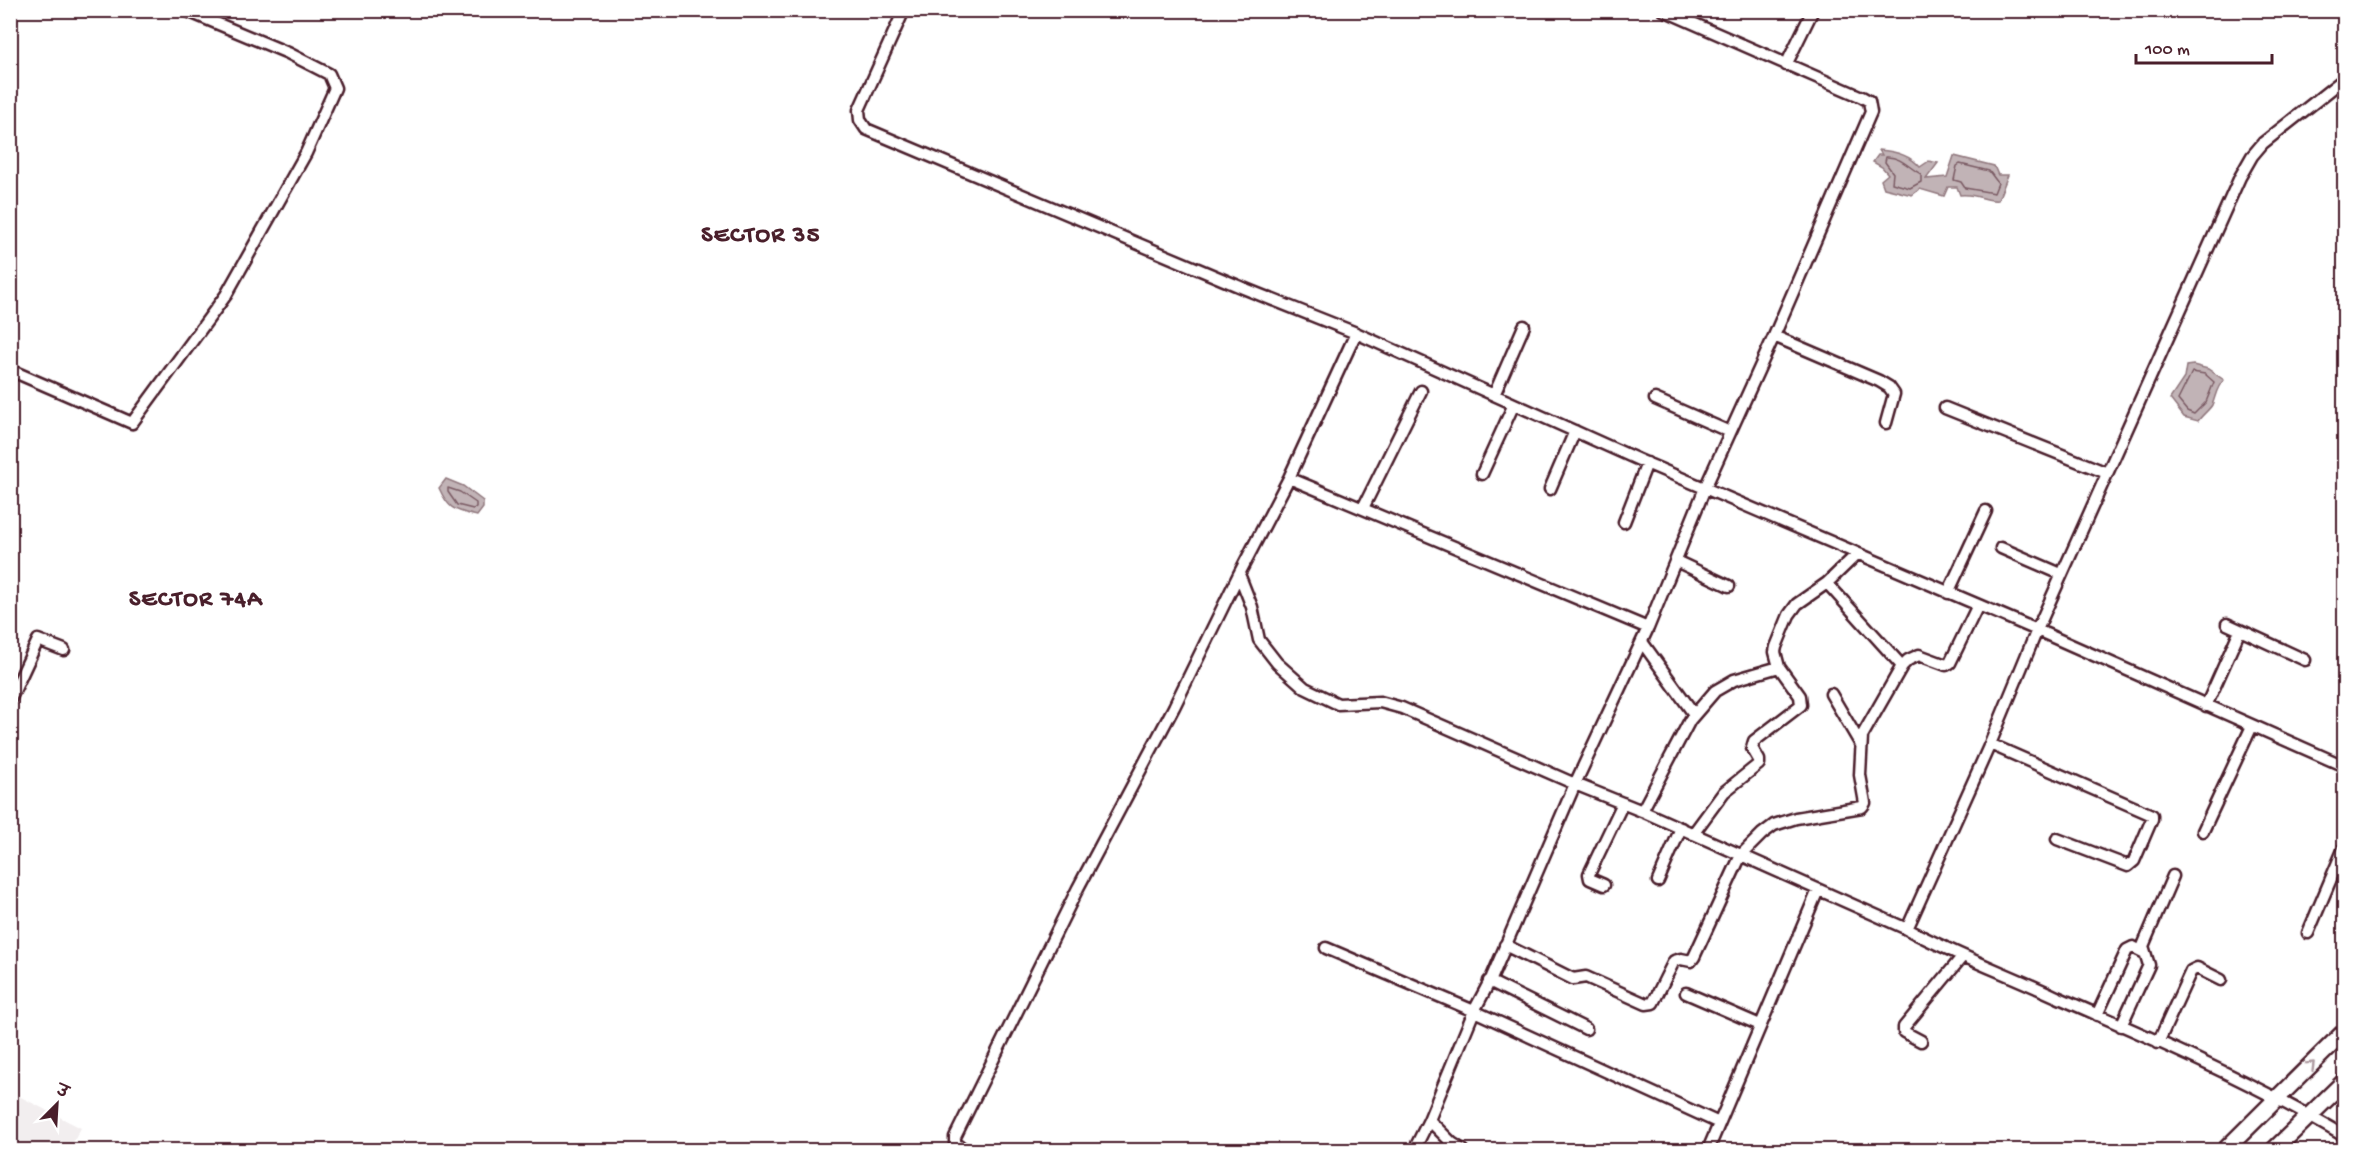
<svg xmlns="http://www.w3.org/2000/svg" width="2355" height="1161" font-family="'Gochi Hand','Playpen Sans Deva',sans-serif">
<rect width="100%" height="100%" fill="#fff"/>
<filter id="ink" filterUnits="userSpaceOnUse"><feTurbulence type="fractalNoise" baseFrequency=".0167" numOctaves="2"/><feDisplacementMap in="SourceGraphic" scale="12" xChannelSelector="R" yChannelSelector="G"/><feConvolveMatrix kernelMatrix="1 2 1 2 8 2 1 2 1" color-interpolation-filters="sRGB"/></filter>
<g filter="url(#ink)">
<path fill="#f2eeef" d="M11,1092L81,1128L69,1150H11Z"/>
<path fill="#c1b3b6" stroke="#91787e" stroke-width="1.5" d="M1879,150C1895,151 1910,155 1920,167L1929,161L1938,163L1926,179L1947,177L1954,156L1994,166L1998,175H2008L1998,200C1986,202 1977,193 1960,195L1957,187H1948L1944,196L1920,189L1912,195L1884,188L1881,180L1888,174L1882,167L1873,162L1878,155H1882Z
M2193,365L2208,369L2224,380C2216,387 2216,396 2212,405C2209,410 2202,415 2198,421L2184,417L2170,399L2184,378L2186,366Z
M446,479L463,486L483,501V508L477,516C454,510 449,510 439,488Z"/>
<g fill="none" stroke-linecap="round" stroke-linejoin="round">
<path stroke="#7a5a63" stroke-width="1.5" d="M1886,157C1901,156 1910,169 1921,174V182L1910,188L1892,183L1893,173L1885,162Z
M1960,164L1989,171L1998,183L1994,193L1965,188L1961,182L1954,180L1957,166Z
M2192,372L2205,374L2214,382L2206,402L2194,414L2187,411L2178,400Z
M448,488L460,492L476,503V507L473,509L457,505L448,492Z"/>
<defs>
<path id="street" d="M904,10L859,110L860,120L866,129L1243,288L1356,333L1639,460L2037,630L2344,766
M1786,65L1813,10
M1774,336L1879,381L1889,387L1894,394L1886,423
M10,370L132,423L226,295L306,153L335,88L329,74L288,53L185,10
M1494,395L1524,326
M1655,399L1730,432
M1945,408L2107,473
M1482,474L1514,404
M1289,478L1648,628
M1550,489L1575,431
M1363,508L1421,391
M1624,522L1647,463
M2001,548L2061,574
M1676,561L1729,586
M1239,574L1252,607L1259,640L1277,663L1305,688L1338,704L1380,702L1402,708L1575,784L1642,811L1907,929C1956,955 2007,974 2057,997C2154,1039 2253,1082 2344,1136
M1827,583L1902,666
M1948,593L1986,511
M2227,624L2305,660
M1642,642L1694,714
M1831,694L1861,745
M10,700L38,640L64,650
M2206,706L2240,630
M1990,744L2152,815V819L2134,861L2128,866L2057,839
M1642,811L1690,720L1715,691L1734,680L1779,667L1775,652L1776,647L1789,615L1797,604L1827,583L1857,554
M2203,831L2252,726
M1693,834L1724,792L1759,764V760L1752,748L1754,741L1801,705L1800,696L1779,667
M1658,881L1681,828
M1604,885L1590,879L1589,874L1623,803
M1907,929L1990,744L2037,630L2240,177L2252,156L2263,143L2344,79
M2308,933L2344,848
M1505,945L1573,979L1586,977L1646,1004L1653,1003L1674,961L1681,959L1691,961L1694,957L1741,855L1762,834L1774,825L1796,818L1862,807L1865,803L1860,775L1862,736L1902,666L1908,660L1919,655L1946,665L1950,663L1978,605
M1326,948L1474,1011L1719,1123
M1489,981L1586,1029
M1686,993L1760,1025
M2097,1015L2127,950L2133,947L2145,953
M2121,1026L2149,965L2143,946L2173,876
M1921,1041L1904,1032V1027L1962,957
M2158,1043L2191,971L2197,968L2221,980
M1429,1120L1452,1143L1463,1150
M965,1150L955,1143V1137L1078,888L1174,707L1239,574L1289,478L1356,333
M1414,1150L1429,1120L1474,1011L1492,977L1575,784L1648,628L1705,488L1774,336L1871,112L1869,101L1862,97L1663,10
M1708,1150L1818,890"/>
<path id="secondary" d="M2225,1150L2344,1032
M2274,1150L2344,1082"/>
</defs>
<use href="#street" stroke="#4a1f2b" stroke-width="15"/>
<use href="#secondary" stroke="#4a1f2b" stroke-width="20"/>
<use href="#street" stroke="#fff" stroke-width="10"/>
<use href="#secondary" stroke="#fff" stroke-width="15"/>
</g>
<defs><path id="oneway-chevron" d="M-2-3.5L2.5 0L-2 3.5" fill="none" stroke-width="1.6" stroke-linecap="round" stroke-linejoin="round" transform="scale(1.5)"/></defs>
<use stroke="#ae9aa0" href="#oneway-chevron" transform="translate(2311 1065) rotate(-45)"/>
</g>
<g text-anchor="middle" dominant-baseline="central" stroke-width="4.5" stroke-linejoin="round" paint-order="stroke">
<g font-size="24" font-weight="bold" letter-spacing="1.5" fill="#4a1f2b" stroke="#fff">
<text x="761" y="236">SECTOR 35</text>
<text x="196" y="600">SECTOR 74A</text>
</g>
</g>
<rect width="2355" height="1161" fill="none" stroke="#fff" stroke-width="36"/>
<rect x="18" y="18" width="2319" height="1125" fill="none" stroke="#4a1f2b" stroke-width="2" filter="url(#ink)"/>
<g transform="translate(57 1104) rotate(24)" stroke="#ffffff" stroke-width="4.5" paint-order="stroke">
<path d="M0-4.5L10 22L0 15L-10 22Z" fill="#4a1f2b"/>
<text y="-9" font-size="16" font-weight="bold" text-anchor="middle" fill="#4a1f2b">उ</text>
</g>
<path d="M2136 54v9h136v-9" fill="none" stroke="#4a1f2b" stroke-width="3"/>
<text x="2145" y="54" font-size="18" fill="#4a1f2b" stroke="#ffffff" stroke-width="4.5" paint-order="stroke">100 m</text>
</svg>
